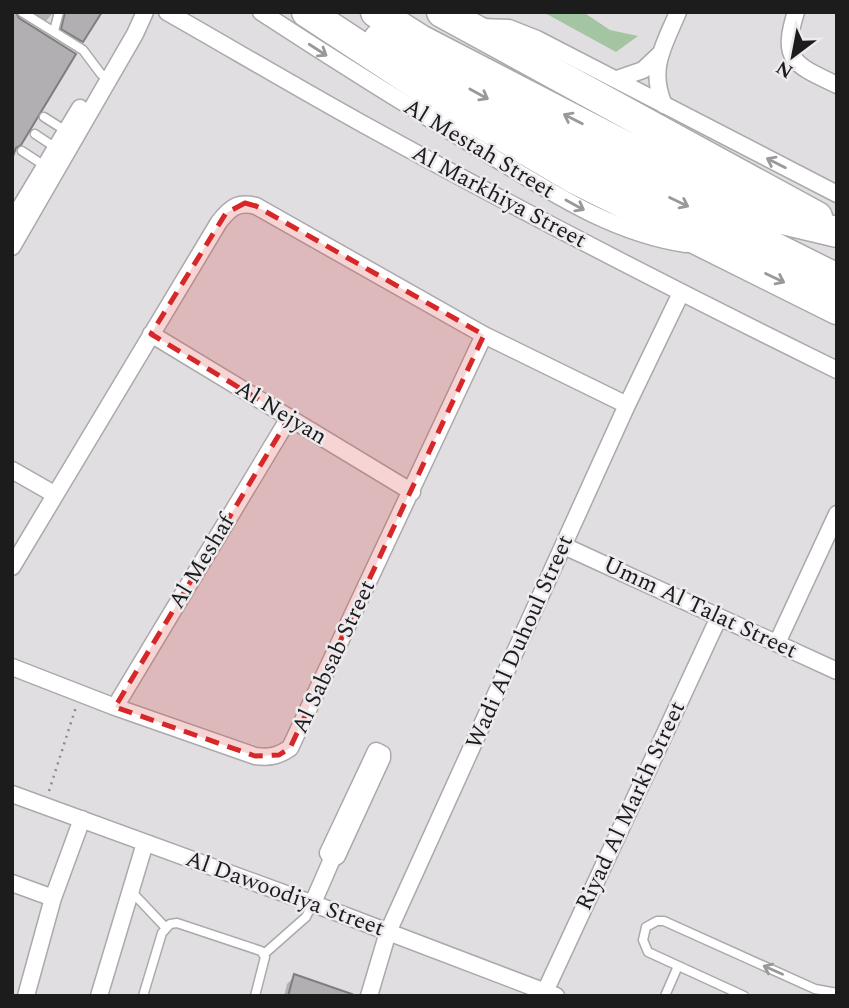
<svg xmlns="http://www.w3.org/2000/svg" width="849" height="1008" font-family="Spectral,serif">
<rect width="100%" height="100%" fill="#e0dee1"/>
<path fill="#a4c5a1" d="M543,12H583L610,30L638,36L616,52Z"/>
<path fill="#0003" d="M12,12H100L82,41L74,49L54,37L58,22L53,13L40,28L15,13L14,149Z
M295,976L329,996H284L287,984Z"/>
<path fill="#b1afb2" stroke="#7e7d7f" stroke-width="2" d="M12,12H16L19,18L76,54L21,145L16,148L12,159Z
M65,12H102L83,42L61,29Z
M294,974L352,994L351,996H288Z"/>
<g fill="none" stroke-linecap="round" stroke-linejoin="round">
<defs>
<path id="lane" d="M22,12L83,50L101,74L109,79
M54,31L59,12
M44,117L66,131
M35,134L56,148
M22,151L45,166
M131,891L165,927
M264,954L306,917L312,905
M143,996L162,933L170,924L177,923L261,951L265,957L255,996
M665,996L678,966
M744,996L648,952L643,940L646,927L657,921H664L815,989L837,993"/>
<path id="street" d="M167,12C232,49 296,87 361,123C517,209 676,291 837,370
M261,12C336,61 411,108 488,154C551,192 612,233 686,244
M796,12C780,61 795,65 837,85
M480,27L509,28L537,39L837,194
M617,79L643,70L660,54
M664,105C648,68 664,46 678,12
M12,221L80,108
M12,247L135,34L145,12
M151,334L412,492
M12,470L54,494
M564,546L837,671
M12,567L219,222C230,208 238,201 256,206L484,335L627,405
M777,643L837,514
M12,667L115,707L255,756C270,758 278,756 290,748L484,335
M115,707L289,418
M376,751L382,754V758L337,856L332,859L328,853Z
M12,794L341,914L556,996
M12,883L53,898
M312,905L332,859
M26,996L53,898L82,819
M99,996L145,843
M369,996L388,932L627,405L681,293
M543,996L719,617"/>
<path id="highway" d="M307,12L432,94L574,178L837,309
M376,12L420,40L723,197L762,214L837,232
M442,12L817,217
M379,39L607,164L837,279"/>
</defs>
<use href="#lane" stroke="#aba9ab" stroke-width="11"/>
<use href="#street" stroke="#aba9ab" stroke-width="19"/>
<use href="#highway" stroke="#aba9ab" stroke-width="33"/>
<path stroke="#8c8a8c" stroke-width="2.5" stroke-dasharray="2 5" stroke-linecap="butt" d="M49,791L76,707"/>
<use href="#lane" stroke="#fff" stroke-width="8"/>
<use href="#street" stroke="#fff" stroke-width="16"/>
<use href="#highway" stroke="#fff" stroke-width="30"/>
</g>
<defs><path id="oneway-shaft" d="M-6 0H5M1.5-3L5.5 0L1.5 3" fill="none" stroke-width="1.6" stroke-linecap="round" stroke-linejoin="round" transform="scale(1.75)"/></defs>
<g stroke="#999">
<use href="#oneway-shaft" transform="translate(318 50) rotate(33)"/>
<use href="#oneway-shaft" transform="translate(479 94) rotate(29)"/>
<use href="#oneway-shaft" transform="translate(573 119) rotate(-153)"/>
<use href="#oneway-shaft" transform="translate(776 163) rotate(-153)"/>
<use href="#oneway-shaft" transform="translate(679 202) rotate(26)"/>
<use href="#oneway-shaft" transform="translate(575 205) rotate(29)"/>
<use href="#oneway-shaft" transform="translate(775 278) rotate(26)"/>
<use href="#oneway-shaft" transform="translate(773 970) rotate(-156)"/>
</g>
<path fill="#d62828" fill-opacity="0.2" stroke="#d62828" stroke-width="5" stroke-dasharray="14 9" stroke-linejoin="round" d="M245,203L256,206L484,335L290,748L279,755L255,756L115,707L289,418L151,334L226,213Z"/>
<g text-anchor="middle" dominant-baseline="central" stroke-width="5" stroke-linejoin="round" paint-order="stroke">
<g font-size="23" fill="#1d1c1d" stroke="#edebee">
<text transform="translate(479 149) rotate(31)">Al Mestah Street</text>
<text transform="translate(499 197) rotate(28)">Al Markhiya Street</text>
<text transform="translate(281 413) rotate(31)">Al Nejyan</text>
<text transform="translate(202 562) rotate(-59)">Al Meshaf</text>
<text transform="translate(700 608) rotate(25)">Umm Al Talat Street</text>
<text transform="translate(520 642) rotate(-66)">Wadi Al Duhoul Street</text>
<text transform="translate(334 657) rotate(-65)">Al Sabsab Street</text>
<text transform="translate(631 806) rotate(-65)">Riyad Al Markh Street</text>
<text transform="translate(285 894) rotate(20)">Al Dawoodiya Street</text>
</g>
</g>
<rect width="849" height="1008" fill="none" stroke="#1d1c1d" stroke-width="28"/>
<g transform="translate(793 56) rotate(212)" stroke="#edebee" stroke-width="5" paint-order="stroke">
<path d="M0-5L12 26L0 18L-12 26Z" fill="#1d1c1d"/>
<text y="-10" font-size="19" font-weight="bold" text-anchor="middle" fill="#1d1c1d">N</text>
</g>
</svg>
